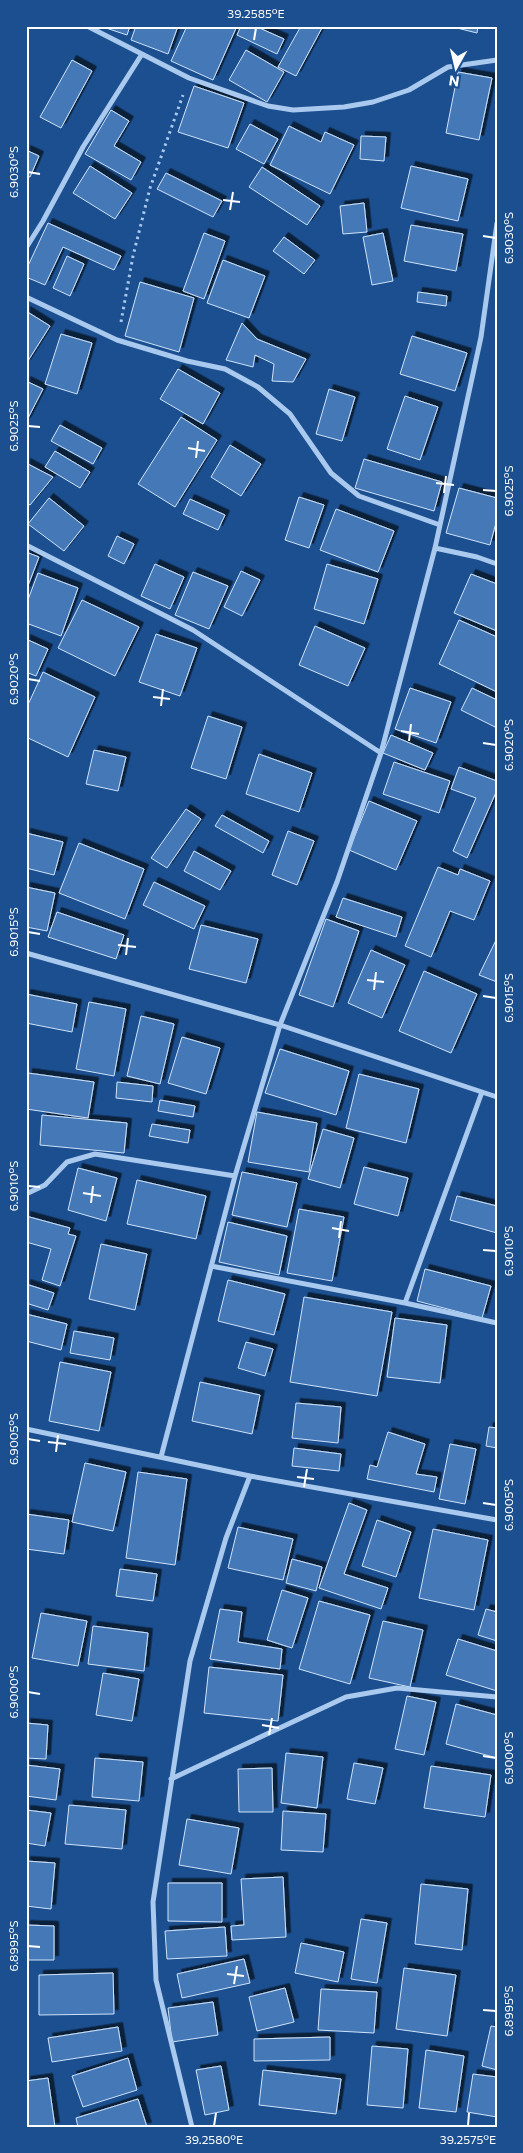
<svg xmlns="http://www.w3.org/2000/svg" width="523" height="2153" font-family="Commissioner,sans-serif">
<defs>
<filter id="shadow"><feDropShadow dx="4.5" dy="-4.5" stdDeviation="0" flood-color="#0009"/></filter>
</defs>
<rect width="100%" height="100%" fill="#1b4f8f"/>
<path fill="#4478b7" stroke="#cfe3fa" filter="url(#shadow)" d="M100,26H130L127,35Z
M136,26H178L168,54L131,40Z
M187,26H237L213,80L171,61Z
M241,26H255L284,39L277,54L237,35Z
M301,26H323L296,76L278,67Z
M449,26H478L477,33Z
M246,50L284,72L267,102L229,80Z
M72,60L92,71L61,128L40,117Z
M458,72L492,78L479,140L446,133Z
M194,86L244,103L228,148L178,132Z
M111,110L129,121L114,146L141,162L131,180L85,154Z
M250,124L278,139L264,164L236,149Z
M289,126L321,142L325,132L354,145L330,194L270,165Z
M361,136L386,137L384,161L360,159Z
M26,150L39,156L30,177L26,176Z
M90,166L132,193L115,219L73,193Z
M411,166L468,179L458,221L401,208Z
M262,167L320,206L307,225L249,187Z
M166,173L222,201L213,217L157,189Z
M364,203L367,232L343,234L340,206Z
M48,223L121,256L114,270L63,247L45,285L26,277V270Z
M411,225L463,234L456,271L404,261Z
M204,233L225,241L204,299L183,291Z
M383,233L393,281L372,285L363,237Z
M284,237L315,260L304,274L273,251Z
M67,256L84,264L70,296L53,288Z
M223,260L265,276L249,318L207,303Z
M140,282L194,298L179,352L125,336Z
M418,292L447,296L446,306L417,302Z
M26,311L50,326L26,364Z
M242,323L257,339L306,359L293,382L272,381L274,364L255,355L253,367L226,360Z
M61,334L92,343L77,394L45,384Z
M412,336L467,353L455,391L400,374Z
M178,369L220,393L203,424L160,399Z
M26,381L43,389L26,422Z
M329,389L355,397L342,441L316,434Z
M405,396L438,407L420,460L387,449Z
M181,417L217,440L175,507L138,484Z
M60,425L102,448L93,464L51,441Z
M230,445L261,464L241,496L211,477Z
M55,451L90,472L80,488L45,467Z
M364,459L442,482L434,511L355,488Z
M26,463L53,477L30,505L26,503Z
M459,488L497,498V519L490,545L446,533Z
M299,497L324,505L309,548L285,540Z
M49,498L84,526L64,551L28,524Z
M190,499L225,515L218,530L183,514Z
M336,509L394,531L378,572L320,550Z
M117,536L134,544L124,564L108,556Z
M26,552L39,557L26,591Z
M155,564L184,577L170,609L141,596Z
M327,564L378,579L364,624L314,609Z
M241,571L260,580L242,616L224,607Z
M193,572L228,586L209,629L175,615Z
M38,573L78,588L61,636L26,623V605Z
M471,574L497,584V631L454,613Z
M82,600L139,627L115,676L58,648Z
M459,620L497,637V692L439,664Z
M315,626L365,648L348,686L299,665Z
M156,634L197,648L180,696L139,682Z
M26,639L48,649L36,676L26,672Z
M43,672L95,697L68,757L26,737V709Z
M410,688L451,702L436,743L395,729Z
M472,688L497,700V728L461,710Z
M208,716L242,727L226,779L191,768Z
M391,735L433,753L425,770L383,753Z
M94,750L126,757L118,791L86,784Z
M259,754L312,773L299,812L246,794Z
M394,762L450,781L439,813L383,794Z
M459,767L497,781V790L467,858L453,851L476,798L451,789Z
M369,801L417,821L396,870L349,850Z
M186,809L201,819L167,868L151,858Z
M222,815L269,841L263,853L215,826Z
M288,831L314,841L297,885L272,875Z
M26,833L63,842L54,875L26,868Z
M79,843L144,869L125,919L59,893Z
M194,851L231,871L220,890L184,871Z
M438,867L458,875L460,869L490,881L474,920L450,911L431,957L405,946Z
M154,882L205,906L194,929L143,905Z
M26,887L55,893L47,931L26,927Z
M343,898L402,917L396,937L336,917Z
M57,912L124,935L116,959L48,937Z
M326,919L359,931L333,1007L299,995Z
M201,925L258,939L246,983L189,969Z
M497,938V982L479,975Z
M371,950L405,965L382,1018L348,1003Z
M424,971L477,994L451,1053L399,1031Z
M26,994L77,1004L72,1032L26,1023Z
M89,1002L126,1009L114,1076L76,1069Z
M141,1016L174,1024L160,1084L127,1076Z
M182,1037L220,1048L206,1094L168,1083Z
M280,1049L349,1071L336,1115L265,1093Z
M28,1073L94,1082L88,1118L26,1109Z
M359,1074L419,1089L406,1143L346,1128Z
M117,1082L153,1086L152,1102L116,1098Z
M160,1100L195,1106L193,1117L158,1111Z
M257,1112L317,1123L309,1172L248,1162Z
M42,1115L127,1123L124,1153L40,1145Z
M152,1124L190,1130L188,1143L149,1136Z
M323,1129L354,1138L340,1188L308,1179Z
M364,1167L408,1178L398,1216L354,1204Z
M78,1168L117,1178L106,1221L68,1210Z
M242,1172L297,1183L287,1227L232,1215Z
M137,1180L206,1196L196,1239L127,1224Z
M457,1196L497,1206V1233L450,1220Z
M299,1209L344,1217L332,1281L287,1273Z
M26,1216L70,1228L68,1234L76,1236L60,1286L42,1280L51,1249L26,1242Z
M228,1222L287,1236L279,1275L219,1262Z
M101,1244L147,1254L135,1310L89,1299Z
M425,1269L491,1286L482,1318L417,1301Z
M228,1280L285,1294L274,1335L218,1321Z
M26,1284L54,1293L48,1310L26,1303Z
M304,1297L392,1312L377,1396L290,1382Z
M26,1314L67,1324L61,1350L26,1341Z
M395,1318L447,1325L440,1383L387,1377Z
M74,1331L114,1338L110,1360L70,1353Z
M246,1342L273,1349L265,1376L238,1368Z
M60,1362L111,1372L99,1431L49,1421Z
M200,1382L260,1395L252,1434L192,1421Z
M296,1403L341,1407L338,1443L292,1438Z
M489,1427L497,1428V1448L486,1446Z
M388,1432L425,1444L416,1474L437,1477L434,1492L367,1479L370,1465L377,1467Z
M450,1444L476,1449L465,1504L439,1499Z
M294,1448L341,1454L339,1471L292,1466Z
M85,1463L126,1472L113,1531L72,1522Z
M138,1472L187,1479L175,1565L126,1558Z
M349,1503L367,1510L344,1574L388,1588L381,1609L319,1588Z
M26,1514L69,1520L64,1554L26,1549Z
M377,1520L411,1532L396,1577L362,1566Z
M238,1527L293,1539L283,1580L228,1568Z
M433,1529L488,1540L474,1610L419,1598Z
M292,1559L322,1567L316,1591L286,1583Z
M120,1569L157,1574L153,1601L116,1596Z
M282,1590L308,1598L292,1648L267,1640Z
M319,1601L370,1615L350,1684L299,1669Z
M220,1609L242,1612L238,1642L282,1649L280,1669L210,1659Z
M486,1609L497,1612V1641L478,1635Z
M41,1613L87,1621L78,1666L32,1658Z
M383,1621L423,1630L410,1687L369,1678Z
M93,1626L148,1633L144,1671L88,1664Z
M458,1639L497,1651V1691L446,1675Z
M209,1667L283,1675L278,1721L204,1713Z
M103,1673L139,1679L132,1721L96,1715Z
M407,1696L436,1702L424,1755L395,1749Z
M456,1704L497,1715V1758L446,1744Z
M26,1723L48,1725L46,1759L26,1758Z
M286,1753L323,1757L317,1808L281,1803Z
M95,1758L143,1762L139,1801L92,1797Z
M354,1763L383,1768L375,1804L347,1799Z
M26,1765L60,1769L56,1800L26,1796Z
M431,1766L491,1775L485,1817L424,1808Z
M272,1768L273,1812H239L238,1769Z
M69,1805L126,1810L122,1849L65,1844Z
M26,1810L51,1813L45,1846L26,1843Z
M283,1811L326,1814L323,1852L281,1850Z
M187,1819L239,1828L231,1874L179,1865Z
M26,1861L55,1863L51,1909L26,1906Z
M283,1877L286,1937L232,1940L231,1926L244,1925L241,1879Z
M168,1883H222V1922L168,1921Z
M421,1884L468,1889L462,1950L415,1944Z
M361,1919L387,1923L377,1983L351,1979Z
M26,1925L54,1926V1960H26Z
M225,1927L227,1956L167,1959L165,1931Z
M301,1943L344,1952L338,1982L295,1973Z
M244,1959L250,1983L182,1998L177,1974Z
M404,1968L456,1975L447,2036L396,2029Z
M113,1973L114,2014L39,2015V1975Z
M285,1988L294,2022L257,2031L249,1997Z
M321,1989L377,1992L374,2033L318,2030Z
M213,2002L218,2035L172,2042L168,2008Z
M491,2026L497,2027V2070L482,2066Z
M118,2027L122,2051L52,2062L48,2038Z
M330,2037V2060L254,2061V2039Z
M372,2046L408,2049L403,2108L367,2105Z
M426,2050L464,2056L456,2112L419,2108Z
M128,2058L137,2090L83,2107L72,2076Z
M221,2066L229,2110L205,2115L196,2070Z
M263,2070L341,2079L336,2114L259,2105Z
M473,2074L497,2077V2117L467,2112Z
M48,2078L55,2127H26V2081Z
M138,2099L147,2127H78L76,2118Z"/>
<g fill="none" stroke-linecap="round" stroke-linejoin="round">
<path stroke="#a9c9ee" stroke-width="3" stroke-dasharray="2.5 4" stroke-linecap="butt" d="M121,322L133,256L150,188L183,95"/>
<path stroke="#a9c9ee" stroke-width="5" d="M87,26L189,78L268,106L293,110L344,107L373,102L409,90L448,67L497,60
M26,248L43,221L83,147L142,54
M26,297L117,340L187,361L225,369L258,387L290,414L331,473L359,496L440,525
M26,545L193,630L381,753
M435,548L477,557L497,564
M26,953L280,1025L497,1097
M26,1194L45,1185L67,1162L95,1154L235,1176
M211,1266L405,1303L497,1323
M405,1303L482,1092
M26,1429L250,1476L497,1520
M161,1457L235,1176L280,1025L337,882L381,753L435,548L481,337L497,223
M171,1779L346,1697L397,1688L497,1697
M192,2127L156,1980L153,1902L190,1661L226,1538L250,1476"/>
</g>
<path fill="none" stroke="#fff" stroke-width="2" d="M254,40L256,28M28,172L40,174M223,200L240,202M230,210L233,192M483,236L496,238M28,426L40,427M188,448L205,451M196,458L198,441M436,483L454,485M483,490L496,491M444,493L446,476M28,679L40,681M153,697L170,699M161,706L163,689M401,731L419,734M409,741L411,724M483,743L496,745M28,932L40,934M118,945L136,947M126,955L128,938M367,980L384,982M374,990L376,972M483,996L496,998M28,1186L40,1187M83,1193L101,1196M91,1203L93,1186M332,1228L349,1231M339,1238L341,1221M483,1250L496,1251M28,1439L40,1441M48,1442L66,1444M56,1452L58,1435M297,1477L314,1479M304,1487L307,1469M483,1503L496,1505M28,1692L40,1694M262,1725L279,1728M269,1735L272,1718M483,1756L496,1758M28,1946L40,1947M227,1974L244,1976M234,1984L237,1966M483,2010L496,2011M214,2126L216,2113M468,2126L469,2113"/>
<rect width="523" height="2153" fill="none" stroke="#1b4f8f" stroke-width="55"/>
<g transform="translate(456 68) rotate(188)" stroke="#1b4f8f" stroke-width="4" paint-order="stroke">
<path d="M0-4L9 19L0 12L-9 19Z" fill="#ffffff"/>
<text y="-8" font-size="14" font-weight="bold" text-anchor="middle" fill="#ffffff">N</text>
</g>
<rect x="28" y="28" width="468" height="2098" fill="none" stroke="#fff" stroke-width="2"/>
<g font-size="12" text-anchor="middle" fill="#fff">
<text x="256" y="18">39.2585°E</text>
<text transform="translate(14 172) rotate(-90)" y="4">6.9030°S</text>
<text transform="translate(509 238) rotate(-90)" y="4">6.9030°S</text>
<text transform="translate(14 426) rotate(-90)" y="4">6.9025°S</text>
<text transform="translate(509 491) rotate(-90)" y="4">6.9025°S</text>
<text transform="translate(14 679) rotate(-90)" y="4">6.9020°S</text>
<text transform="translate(509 745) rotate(-90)" y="4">6.9020°S</text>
<text transform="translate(14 932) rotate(-90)" y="4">6.9015°S</text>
<text transform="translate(509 998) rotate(-90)" y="4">6.9015°S</text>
<text transform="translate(14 1186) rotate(-90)" y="4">6.9010°S</text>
<text transform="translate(509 1251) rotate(-90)" y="4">6.9010°S</text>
<text transform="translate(14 1439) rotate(-90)" y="4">6.9005°S</text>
<text transform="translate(509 1505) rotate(-90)" y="4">6.9005°S</text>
<text transform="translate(14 1692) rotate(-90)" y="4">6.9000°S</text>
<text transform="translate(509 1758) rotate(-90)" y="4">6.9000°S</text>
<text transform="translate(14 1946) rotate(-90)" y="4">6.8995°S</text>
<text transform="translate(509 2011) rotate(-90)" y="4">6.8995°S</text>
<text x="214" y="2144">39.2580°E</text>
<text x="468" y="2144">39.2575°E</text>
</g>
</svg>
